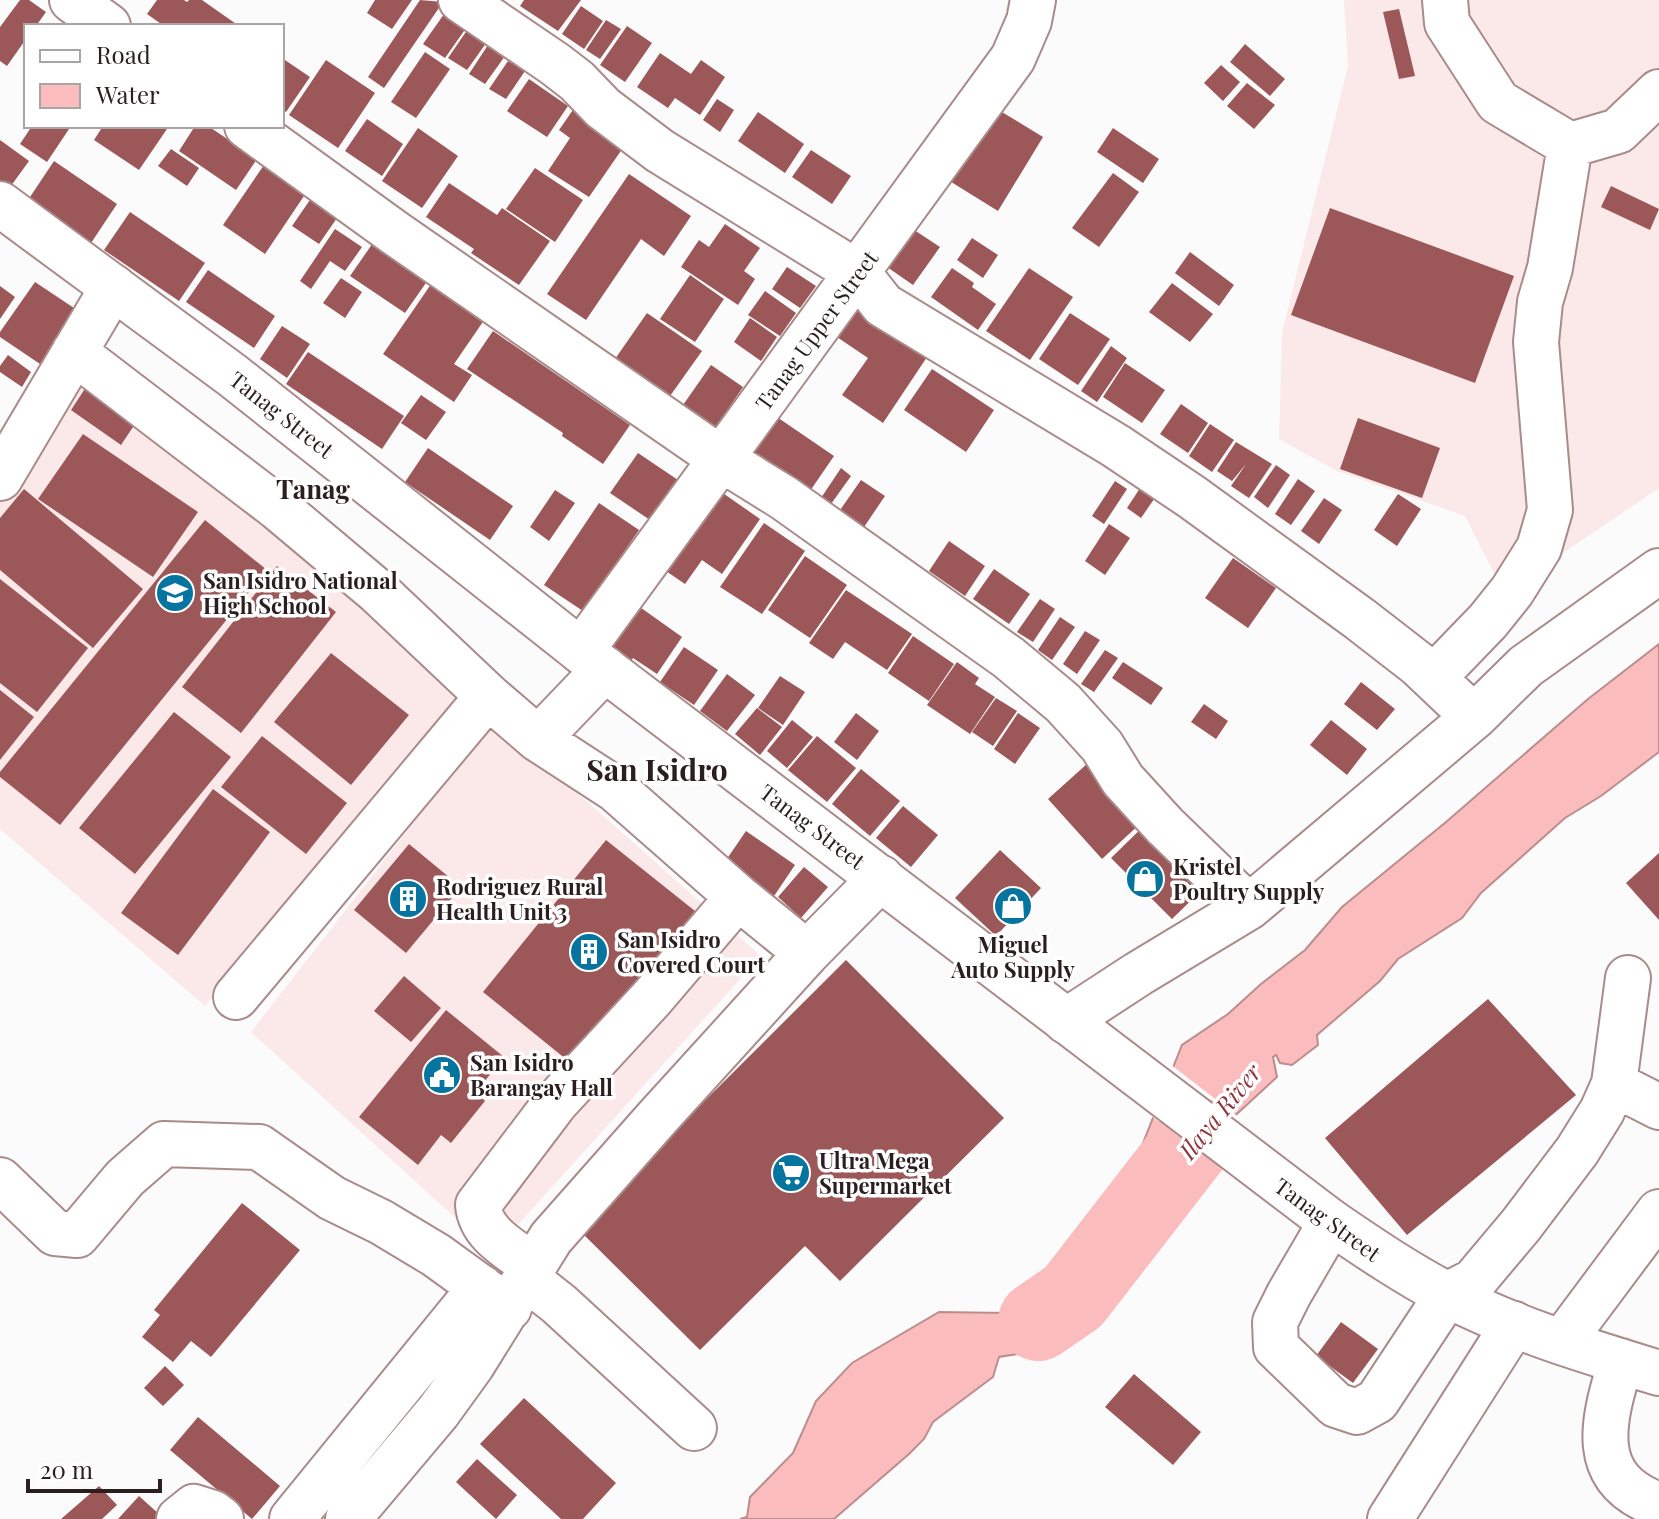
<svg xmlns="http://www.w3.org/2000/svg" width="1659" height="1519" font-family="'Playfair Display',serif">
<rect width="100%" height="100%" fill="#fbfbfb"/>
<path fill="#fbe9e9" d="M1344,0H1659V488L1504,593L1465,516L1337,471L1279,439L1282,333L1348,66Z
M90,371L467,693L205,1006L0,829V493Z
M494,719L761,956L493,1252L251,1032Z"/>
<path fill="#fabcbc" stroke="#bc8d8d" stroke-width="2" d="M1659,644V752L1601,796L1565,818L1481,893L1462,918L1398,959L1380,981L1317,1035L1318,1045L1292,1065L1280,1063L1276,1055L1273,1057L1277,1077L1164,1181V1186L1173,1191L1164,1197L1162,1213L1155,1226L1150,1221L1142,1226L1127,1224L1120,1230L1121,1235L1114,1237L1117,1250L1125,1257L1120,1268L1112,1270L1111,1282L1083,1296L1080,1322L1057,1345L1043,1350L999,1357L993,1377L933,1422L924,1439L909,1454L834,1519H740L747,1517L750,1497L793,1453L816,1401L852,1363L939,1312L1009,1313L1039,1305L1066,1283L1088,1255L1107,1207L1134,1174L1139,1153L1182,1045L1228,1014L1261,984L1305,950L1342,907L1446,822L1588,699Z"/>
<path fill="#fbfbfb" d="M1170,1064L1240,1118L1200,1155L1150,1115Z"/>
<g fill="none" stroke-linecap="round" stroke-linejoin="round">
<path stroke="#fabcbc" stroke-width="80" d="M1038,1321L1073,1297L1197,1137"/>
</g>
<path fill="#9c5759" d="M20,0H29L46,12L36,26H26V39L7,66L0,61V27Z
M157,0H184L187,2L189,0H202L239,26H164L147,14Z
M375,0H412L392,29L367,13Z
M420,0L443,2L384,88L368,77Z
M524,0H581L558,31L520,6Z
M581,6L603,21L584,49L562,34Z
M449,7L471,21L445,58L423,44Z
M1399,9L1415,76L1399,79L1383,12Z
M606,20L621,29L600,59L586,50Z
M470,26L489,39L467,70L448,58Z
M627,26L652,43L625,82L600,65Z
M1245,44L1285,79L1270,96L1230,62Z
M488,45L505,56L485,84L469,74Z
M425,52L450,69L416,118L391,102Z
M660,53L691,74L701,60L725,77L700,115L675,98L668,108L637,87Z
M282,58L310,77L286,112L282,109Z
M326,60L375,93L338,148L289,115Z
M508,61L525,71L506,99L489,89Z
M1221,65L1240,82L1223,101L1204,83Z
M529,79L568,106L547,137L507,111Z
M1247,83L1275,105L1254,129L1227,106Z
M717,99L734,110L720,132L703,120Z
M992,106L1043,137L998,211L948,180Z
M575,107L627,142L589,197L548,171L570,138L559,130Z
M758,112L804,144L785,173L738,141Z
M367,119L403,144L382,176L345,151Z
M32,126H71L47,162L20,144Z
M103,126H169L139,170L94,140Z
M195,126H208L257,159L236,190L179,151Z
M418,128L458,156L422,208L382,181Z
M1113,128L1159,159L1143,183L1097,152Z
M0,140L29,161L8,190L0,184Z
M171,149L199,168L187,186L158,166Z
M811,150L851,176L832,204L792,177Z
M54,161L117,204L91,243L28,200Z
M266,162L308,190L265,254L223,225Z
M535,168L583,200L555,242L506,209Z
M1113,173L1139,192L1099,247L1072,228Z
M629,174L691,216L664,256L641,239L586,320L547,294Z
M449,183L497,215L502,208L550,241L519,285L471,253L474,249L426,217Z
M1611,186L1659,209L1650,230L1601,207Z
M312,197L339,215L319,244L292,226Z
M1330,208L1514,276L1475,383L1291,315Z
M130,212L205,263L179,301L104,250Z
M902,222L940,247L913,285L877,260Z
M725,224L760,248L744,271L755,279L738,305L681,267L699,240L709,247Z
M335,229L362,247L345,271L330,261L311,289L300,281Z
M972,238L998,255L983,278L957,260Z
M375,240L430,277L405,313L350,276Z
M1190,252L1234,285L1219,306L1175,273Z
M787,267L816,286L800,308L772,289Z
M952,268L974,283L972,287L996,304L978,330L931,297Z
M1029,268L1073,297L1030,360L986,331Z
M208,270L275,316L254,348L186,302Z
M690,275L724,299L695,342L660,319Z
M436,277L489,313L454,364L472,375L454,402L383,354Z
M341,278L362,292L345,318L323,303Z
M35,282L80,312L43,366L0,337V332Z
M1172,283L1213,314L1190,342L1149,312Z
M0,286L15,297L0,319Z
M765,291L796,313L780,336L748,315Z
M853,307L927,357L883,423L842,395L868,358L834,335Z
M647,313L702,351L670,396L615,359Z
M1070,313L1110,339L1078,385L1039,359Z
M750,318L777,337L761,361L734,342Z
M282,326L310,344L287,378L260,359Z
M493,331L630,425L603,464L562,436L563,433L467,369Z
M1111,346L1127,358L1097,402L1081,391Z
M308,352L404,416L382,449L286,384Z
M8,355L31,372L22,387L0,372V366Z
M1125,363L1165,390L1142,423L1103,397Z
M711,365L743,387L716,427L683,405Z
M932,369L994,410L966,452L904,410Z
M90,381L141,415L121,445L71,410Z
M421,395L446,412L426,440L401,423Z
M1181,404L1208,423L1188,453L1160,434Z
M774,415L834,456L810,491L750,450Z
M1358,418L1440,448L1422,498L1340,469Z
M1210,424L1234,440L1212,472L1189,456Z
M83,434L198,512L153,577L38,499Z
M1236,442L1272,464L1249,498L1231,486L1246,464L1232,481L1217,471Z
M428,448L513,506L490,540L405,482Z
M638,453L678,480L650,520L610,493Z
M1276,465L1290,475L1268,508L1254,497Z
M841,468L851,476L831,504L821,498Z
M1146,479L1161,489L1141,518L1127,508Z
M1298,479L1315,491L1291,525L1275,514Z
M861,480L885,496L862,530L838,513Z
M1115,481L1127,489L1104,524L1092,516Z
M24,489L143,589L93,648L0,570V518Z
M717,489L760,519L722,574L702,560L685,584L663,569Z
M555,490L575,503L549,541L530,527Z
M1398,494L1421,509L1397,546L1374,530Z
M1324,498L1342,510L1319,544L1301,531Z
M599,503L639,530L583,611L544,585Z
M205,520L267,570L60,825L0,777V772Z
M764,523L805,551L762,614L720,587Z
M1109,524L1130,538L1105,575L1085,561Z
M949,541L985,566L965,596L929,571Z
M805,556L847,585L810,638L768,610Z
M1233,558L1276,588L1248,628L1205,598Z
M277,566L336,612L241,733L182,687Z
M994,569L1030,594L1009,624L973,599Z
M0,579L88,648L37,712L0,683Z
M846,590L912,634L887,670L845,642L833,659L809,643Z
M1040,599L1055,609L1033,642L1017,632Z
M637,605L682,637L657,674L633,658L628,667L605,651Z
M1060,617L1075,627L1052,660L1038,650Z
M1085,631L1100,640L1077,674L1063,664Z
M913,636L954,664L929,701L888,673Z
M684,647L718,670L694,705L660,682Z
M1105,650L1118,658L1094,692L1081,684Z
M331,653L409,715L351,785L274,722Z
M957,662L979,678L975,684L995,697L970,734L927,705Z
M1123,662L1163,688L1151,705L1112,678Z
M727,674L755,695L727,731L700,711Z
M780,676L805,692L783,725L758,708Z
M1361,682L1395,709L1377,730L1344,704Z
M0,690L34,717L0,760Z
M996,698L1017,711L993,746L972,732Z
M1204,704L1228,721L1216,739L1191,722Z
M757,708L782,727L760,755L735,734Z
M174,712L231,757L135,874L79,828Z
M856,713L879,731L857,760L834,742Z
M1018,713L1040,728L1015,764L994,749Z
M792,720L813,737L787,768L767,751Z
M1331,720L1367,749L1347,775L1310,745Z
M262,736L347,803L306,854L221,787Z
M817,736L856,768L827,802L788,770Z
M1088,763L1142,822L1102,859L1048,799Z
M861,769L900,801L870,836L832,804Z
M213,789L270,832L178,955L121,913Z
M903,806L938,835L911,867L876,838Z
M1152,818L1213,879L1172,919L1111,858Z
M746,831L795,865L770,902L720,869Z
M606,840L695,911L572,1064L483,992Z
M409,844L461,887L406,953L354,910Z
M1000,850L1041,888L996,936L955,898Z
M1659,853V920L1626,883Z
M804,867L828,887L801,918L778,897Z
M846,960L1004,1118L840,1281L805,1246L700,1350L577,1228Z
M404,976L441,1008L411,1042L374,1011Z
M1488,999L1576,1095L1407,1235L1325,1138Z
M446,1010L504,1057L476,1092L485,1101L451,1143L441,1135L418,1165L359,1117Z
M242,1203L300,1250L211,1357L191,1341L173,1362L142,1337L160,1315L154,1310Z
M1341,1322L1378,1349L1353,1383L1316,1356Z
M165,1366L184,1385L163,1406L144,1388Z
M1134,1374L1201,1432L1173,1465L1105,1407Z
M524,1398L616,1483L583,1519H561L480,1444Z
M198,1417L280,1486L252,1519L170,1450Z
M477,1459L517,1495L496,1519L456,1482Z
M99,1486L117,1505L102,1519H61Z
M139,1496L160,1515L156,1519H118Z"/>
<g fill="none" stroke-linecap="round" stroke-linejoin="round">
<defs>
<path id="minor" d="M72,0L108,26
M461,0L555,64L577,81L603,108L660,151L858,273L883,305L1116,446L1192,497L1360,619L1418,664L1474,717
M1445,0L1447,23L1498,102L1570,145L1618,131L1659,92
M247,126L395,233L723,460L784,498L1009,658L1063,703L1102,746L1123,780L1165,826L1249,907
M74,352L278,508L378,592L488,696L538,739L615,789L738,897L807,953
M0,478L113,287
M581,651L1013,58L1029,21L1033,0
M1433,678L1488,621L1512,591L1539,548L1550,510L1536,342L1540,302L1550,268L1570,145
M538,739L605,669
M236,997L488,696
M1066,1021L1138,974L1249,907L1474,717L1526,666L1659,571
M1614,1084L1659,1107
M0,1180L55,1233L77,1235L125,1178L164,1144L259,1147L332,1198L381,1222L436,1255L509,1308
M1331,1222L1289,1294L1275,1322L1276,1347L1336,1405L1357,1412L1377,1401L1447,1295L1474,1281L1521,1225L1577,1151L1602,1111L1614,1084L1628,978
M533,1266C511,1249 481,1235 478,1205L556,1102L652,998L738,897
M526,1278L559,1304L694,1428
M1562,1342L1659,1212
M179,1519L194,1507L213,1513L221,1519
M292,1519L481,1287
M348,1519L438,1412L472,1365L551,1238L657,1118L807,953L881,878
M1390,1519L1514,1324"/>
<path id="major" d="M0,204L232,375L581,651L1331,1222C1369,1248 1406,1273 1446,1294C1513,1329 1587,1351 1659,1373
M1621,1361C1603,1421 1586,1479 1659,1505"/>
</defs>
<use href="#minor" stroke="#a98b8a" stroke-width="48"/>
<use href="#major" stroke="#a98b8a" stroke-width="48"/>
<use href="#minor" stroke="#fff" stroke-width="44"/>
<use href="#major" stroke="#fff" stroke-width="44"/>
</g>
<defs>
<symbol id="school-disc" viewBox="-11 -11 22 22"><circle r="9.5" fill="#05759f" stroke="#fff"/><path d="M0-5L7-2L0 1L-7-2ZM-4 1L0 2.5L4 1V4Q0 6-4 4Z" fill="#fff"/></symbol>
<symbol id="shop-disc" viewBox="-11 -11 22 22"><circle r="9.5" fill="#05759f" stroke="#fff"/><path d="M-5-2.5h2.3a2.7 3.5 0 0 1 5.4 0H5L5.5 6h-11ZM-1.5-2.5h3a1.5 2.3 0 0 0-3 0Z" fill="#fff"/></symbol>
<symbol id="building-disc" viewBox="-11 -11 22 22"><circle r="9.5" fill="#05759f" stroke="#fff"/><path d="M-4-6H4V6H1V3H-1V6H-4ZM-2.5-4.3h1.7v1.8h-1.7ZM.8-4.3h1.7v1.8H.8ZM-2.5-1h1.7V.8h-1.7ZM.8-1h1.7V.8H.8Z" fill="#fff"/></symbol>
<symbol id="civic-disc" viewBox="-11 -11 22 22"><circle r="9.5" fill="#05759f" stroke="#fff"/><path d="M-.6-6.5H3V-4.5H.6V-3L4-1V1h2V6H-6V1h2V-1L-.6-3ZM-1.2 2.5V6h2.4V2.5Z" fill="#fff"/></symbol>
<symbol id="supermarket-disc" viewBox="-11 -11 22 22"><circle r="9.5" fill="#05759f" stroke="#fff"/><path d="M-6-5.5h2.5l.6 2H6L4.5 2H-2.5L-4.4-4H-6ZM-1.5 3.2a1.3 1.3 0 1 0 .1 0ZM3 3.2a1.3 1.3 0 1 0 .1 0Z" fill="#fff"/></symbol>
</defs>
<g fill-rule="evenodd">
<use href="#school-disc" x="153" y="571" width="44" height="44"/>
<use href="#shop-disc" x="1123" y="857" width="44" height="44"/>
<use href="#building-disc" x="386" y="877" width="44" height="44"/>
<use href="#shop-disc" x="991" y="884" width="44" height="44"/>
<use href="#building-disc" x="567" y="930" width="44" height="44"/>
<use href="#civic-disc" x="420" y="1053" width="44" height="44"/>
<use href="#supermarket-disc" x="769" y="1151" width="44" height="44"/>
</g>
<g text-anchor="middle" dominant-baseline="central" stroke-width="7" stroke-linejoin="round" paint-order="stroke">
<g font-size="22" fill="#2a1e1e" stroke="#fff">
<text transform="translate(816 330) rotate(-54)">Tanag Upper Street</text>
<text transform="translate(282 414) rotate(38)">Tanag Street</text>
<text transform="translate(813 826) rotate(37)">Tanag Street</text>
<text transform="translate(1328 1219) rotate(36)">Tanag Street</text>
</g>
<g font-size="22" font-weight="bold" fill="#2a1e1e" stroke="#fff" text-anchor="start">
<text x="203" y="580">San Isidro National<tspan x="203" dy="25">High School</tspan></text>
<text x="1173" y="866">Kristel<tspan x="1173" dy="25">Poultry Supply</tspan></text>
<text x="436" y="886">Rodriguez Rural<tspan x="436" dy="25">Health Unit 3</tspan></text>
<text x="617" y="939">San Isidro<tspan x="617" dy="25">Covered Court</tspan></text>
<text x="1013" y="944" text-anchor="middle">Miguel<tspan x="1013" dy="25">Auto Supply</tspan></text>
<text x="470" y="1062">San Isidro<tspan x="470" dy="25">Barangay Hall</tspan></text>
<text x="819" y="1160">Ultra Mega<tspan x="819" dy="25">Supermarket</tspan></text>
</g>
<g font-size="24" font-style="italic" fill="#8d353b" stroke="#fff">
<text transform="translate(1219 1111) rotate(-51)">Ilaya River</text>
</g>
<g font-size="26" font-weight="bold" fill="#2a1e1e" stroke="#fff">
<text x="313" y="488">Tanag</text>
</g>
<g font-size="30" font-weight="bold" fill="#2a1e1e" stroke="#fff">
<text x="657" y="769">San Isidro</text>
</g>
</g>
<rect x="24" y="24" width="260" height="104" fill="#ffffff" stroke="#aaa5a5" stroke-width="2"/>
<rect x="40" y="50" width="40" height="12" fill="#ffffff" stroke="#aaa5a5" stroke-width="2"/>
<text x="96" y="64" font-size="24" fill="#2a1e1e">Road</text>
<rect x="40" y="84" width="40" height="24" fill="#fabcbc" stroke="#aaa5a5" stroke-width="2"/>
<text x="96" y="104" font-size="24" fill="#2a1e1e">Water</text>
<path d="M28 1479v12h132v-12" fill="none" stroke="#2a1e1e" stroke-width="4"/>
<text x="40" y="1479" font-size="24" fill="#2a1e1e" stroke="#ffffff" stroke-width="6" paint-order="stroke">20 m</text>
</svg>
